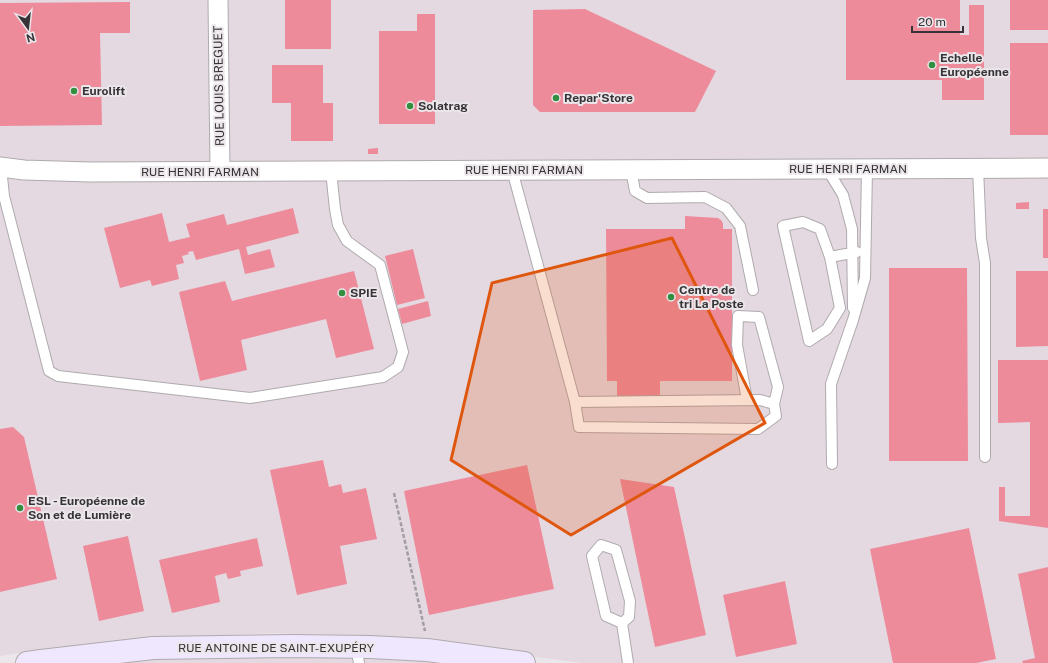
<svg xmlns="http://www.w3.org/2000/svg" width="1048" height="663" font-family="'Public Sans',sans-serif">
<rect width="100%" height="100%" fill="#ebe6ea"/>
<path fill="#e4d9e1" d="M0,0H1048V663H582L423,642L342,635L272,633L140,639L50,648L0,656Z
M289,653L472,663H99L151,655Z"/>
<path fill="#ed8b9b" d="M285,0H331V49H285Z
M846,0H960V35H969V5H984V100H942V80H846Z
M1010,0H1048V30H1010Z
M130,2V33H100L102,125L0,126V3Z
M585,9L716,71L695,112H540L533,105V10Z
M417,14H435V124H379V31H417Z
M1010,43H1048V135H1010Z
M272,65H323V103H333V141H291V103H272Z
M378,148V154H368V149Z
M1029,202V209H1016V203Z
M293,208L299,233L246,247L248,255L270,249L275,267L245,274L239,249L196,260L193,251L188,252L189,254L182,256L184,263L176,265L179,279L152,286L150,280L120,288L104,228L162,213L169,242L190,237L186,224L224,214L227,225Z
M1043,209H1048V258H1043Z
M685,216L718,218L722,221L723,224V229H732V381H660V397H617V381H607L606,229H685Z
M413,249L425,298L397,305L385,256Z
M889,268H967L968,461H889Z
M354,271L374,349L336,358L326,319L241,340L247,370L200,381L179,292L225,281L232,301Z
M1016,271H1048V346L1016,347Z
M428,301L431,316L402,324L398,309Z
M998,360H1048V528L999,521V487H1005V516H1030V422L998,423Z
M13,427L24,437L57,579L0,592V429Z
M323,460L329,487L341,484L343,493L366,488L377,539L340,546L347,584L297,595L270,470Z
M527,465L554,589L429,615L404,491Z
M620,479L674,487L706,635L655,647Z
M969,528L996,659L976,663H893L870,549Z
M128,536L144,611L99,621L83,546Z
M257,538L263,566L240,571L241,576L228,579L226,573L215,576L220,602L172,613L159,560Z
M1048,567V663H1023L1022,661L1035,658L1018,574Z
M785,581L797,644L736,657L723,595Z"/>
<g fill="none" stroke-linecap="round" stroke-linejoin="round">
<defs>
<path id="lane" d="M1,167L4,196L49,371L58,376L250,398L383,377L398,367L403,352L380,265L347,241L338,225L335,209L331,171
M978,168L981,238L985,263V457
M827,169L843,195L852,229L853,308
M512,170L575,402L579,427L758,429L776,416L774,404L760,400L575,402
M631,170L635,191L647,198L705,197L726,208L740,226L753,290
M803,222L820,229L830,257L840,308L827,329L809,341L783,226Z
M830,257L857,252
M747,400L737,345L738,316L759,317L778,387L774,404
M832,464L831,384L853,320L865,278L867,169
M601,545L616,550L630,601L629,617L622,623L606,616L592,556Z
M622,623L628,663
M356,647L359,663"/>
<path id="street" d="M218,0L220,171
M0,167L24,170L90,172L1048,168"/>
<path id="secondary" d="M27,663L41,661L153,648L292,646L370,647L427,650L524,663"/>
</defs>
<use href="#lane" stroke="#afaaad" stroke-width="12"/>
<use href="#street" stroke="#afaaad" stroke-width="21"/>
<use href="#secondary" stroke="#afaaad" stroke-width="24"/>
<path stroke="#a29ea1" stroke-width="2.5" stroke-dasharray="4 2" stroke-linecap="butt" d="M394,493L425,631"/>
<use href="#lane" stroke="#fff" stroke-width="10"/>
<use href="#street" stroke="#fff" stroke-width="19"/>
<use href="#secondary" stroke="#efe7fd" stroke-width="22"/>
</g>
<path fill="#df570e" fill-opacity="0.2" stroke="#df570e" stroke-width="3" stroke-linejoin="round" d="M672,238L765,423L571,535L451,460L492,283Z"/>
<g fill="#338e3f" stroke="#ebe6ea" stroke-width="1.5">
<circle cx="932" cy="65" r="4"/>
<circle cx="74" cy="91" r="4"/>
<circle cx="556" cy="98" r="4"/>
<circle cx="410" cy="106" r="4"/>
<circle cx="342" cy="293" r="4"/>
<circle cx="671" cy="297" r="4"/>
<circle cx="20" cy="508" r="4"/>
</g>
<g text-anchor="middle" dominant-baseline="central" stroke-width="4" stroke-linejoin="round" paint-order="stroke">
<g font-size="12" font-weight="bold" fill="#363436" stroke="#ebe6ea" text-anchor="start">
<text x="940" y="58">Echelle<tspan x="940" dy="14">Européenne</tspan></text>
<text x="82" y="91">Eurolift</text>
<text x="564" y="98">Repar'Store</text>
<text x="418" y="106">Solatrag</text>
<text x="679" y="290">Centre de<tspan x="679" dy="14">tri La Poste</tspan></text>
<text x="350" y="293">SPIE</text>
<text x="28" y="501">ESL - Européenne de<tspan x="28" dy="14">Son et de Lumière</tspan></text>
</g>
<g font-size="12" fill="#363436" stroke="#ebe6ea">
<text transform="translate(219 86) rotate(-91)">RUE LOUIS BREGUET</text>
<text x="848" y="169">RUE HENRI FARMAN</text>
<text x="524" y="170">RUE HENRI FARMAN</text>
<text x="200" y="172">RUE HENRI FARMAN</text>
<text x="276" y="648">RUE ANTOINE DE SAINT-EXUPÉRY</text>
</g>
</g>
<g transform="translate(28 28) rotate(165)" stroke="#ebe6ea" stroke-width="3" paint-order="stroke">
<path d="M0-3L7 15L0 10L-7 15Z" fill="#363436"/>
<text y="-6" font-size="11" font-weight="bold" text-anchor="middle" fill="#363436">N</text>
</g>
<path d="M912 26v6h51v-6" fill="none" stroke="#363436" stroke-width="2"/>
<text x="918" y="26" font-size="12" fill="#363436" stroke="#ebe6ea" stroke-width="3" paint-order="stroke">20 m</text>
</svg>
